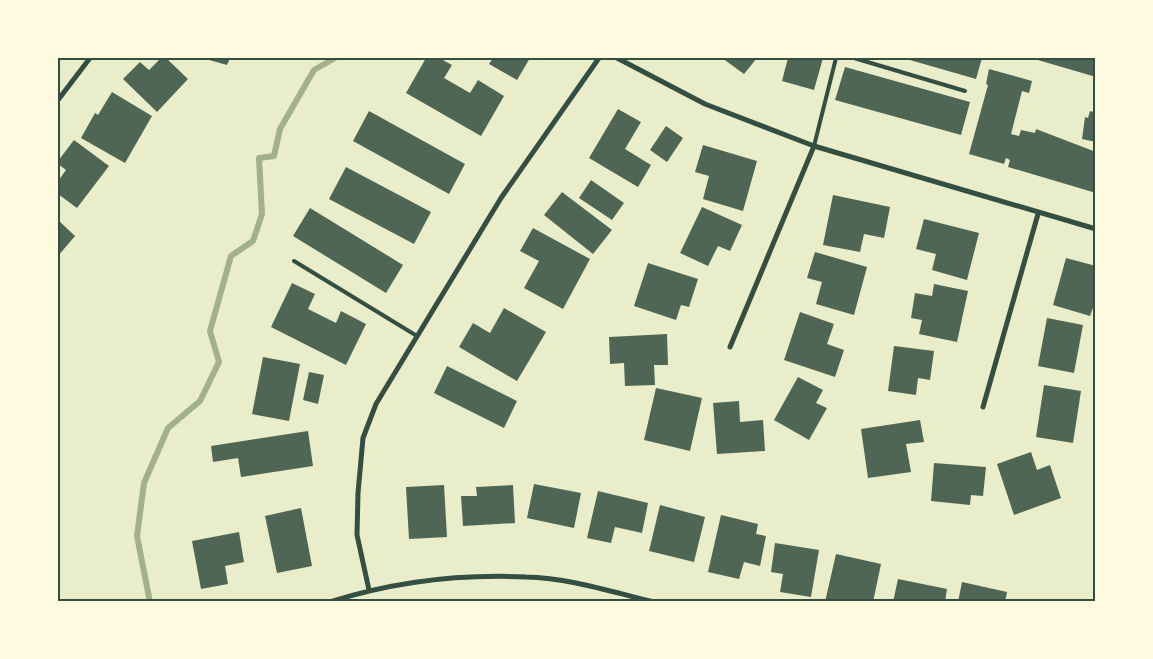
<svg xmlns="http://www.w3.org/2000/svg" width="1153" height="659" font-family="'Roboto Condensed',sans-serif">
<rect width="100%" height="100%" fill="#e9edc9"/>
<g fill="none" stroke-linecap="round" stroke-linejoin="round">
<path stroke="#a3b18a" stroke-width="6" d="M150,602L137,536L144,483L168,428L200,401L219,362L210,331L231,256L253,241L262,214L259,158L274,156L280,129L314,70L335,58"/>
</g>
<path fill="#4f6655" d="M161,58H166L188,79L157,112L123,79L140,62L149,70Z
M202,58H230L227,65Z
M426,58H439L452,65L444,78L470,93L478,80L504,96L481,136L406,93Z
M493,58H530L517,80L489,64Z
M722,58H757L744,74Z
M788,58H823L814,90L782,81Z
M903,58H982L976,79Z
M1031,58H1096V77Z
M845,67L970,102L961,135L835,100Z
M989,69L1032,81L1029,93L1022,91L1011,134L1019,136L1021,130L1035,133L1036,129L1096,152V193L1008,167L1010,160L1006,158L1004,164L969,154L988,85L986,84Z
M112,92L152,116L125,163L81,138L95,113L98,115Z
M1096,108V142L1082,139L1085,117L1088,118L1090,111L1094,112Z
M618,109L641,122L625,149L651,165L638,187L589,158Z
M369,111L465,164L449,194L353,141Z
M666,126L683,138L667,162L650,150Z
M74,140L109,166L77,208L58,194V181L66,170L58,164V161Z
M703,145L757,161L743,211L703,199L709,176L695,172Z
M346,167L431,212L414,244L329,199Z
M591,180L624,203L612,220L579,198Z
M562,192L612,230L593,254L544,215Z
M833,195L890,207L884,238L864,234L860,252L823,245Z
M702,207L742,225L730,251L718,246L708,266L680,253Z
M310,208L403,265L386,293L293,236Z
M924,219L979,233L967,280L932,270L936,254L916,249Z
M58,220L75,236L58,256Z
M533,228L590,259L563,309L524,288L539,261L520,251Z
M815,252L867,267L854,315L816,304L822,282L807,278Z
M1066,258L1096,266V300L1090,316L1053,305Z
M648,263L698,279L689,307L681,305L676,320L634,306Z
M292,283L315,294L308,309L336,323L341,311L366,324L346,365L271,327Z
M934,284L968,291L957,342L919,334L922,320L911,318L915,293L932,296Z
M504,308L546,332L517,381L459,347L473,323L490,333Z
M800,312L834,324L827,344L844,350L835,377L784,360Z
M1047,318L1083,325L1074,373L1038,366Z
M667,334L668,365H654L655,385L625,386L624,363L610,364L609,337Z
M894,346L934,351L930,380L918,378L916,395L888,391Z
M263,357L300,364L289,421L252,414Z
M447,366L517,401L504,428L434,393Z
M309,372L324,375L318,404L303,400Z
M798,377L823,390L816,403L827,408L809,440L774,420Z
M1044,385L1081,391L1073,443L1036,437Z
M656,388L702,398L690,451L644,440Z
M739,401L740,422L763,420L765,451L717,454L713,403Z
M920,420L924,442L906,444L911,472L868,478L861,429Z
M308,431L313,466L241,477L238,458L213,462L211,446Z
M1031,452L1037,470L1050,465L1061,498L1014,515L997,464Z
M934,463L986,467L983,496L971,495L970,505L931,501Z
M534,484L581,493L574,528L527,518Z
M444,485L447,537L409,539L406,487Z
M513,485L515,523L463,526L461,496H477L476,487Z
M598,491L648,503L642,533L615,527L611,543L587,538Z
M660,505L705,517L694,562L649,551Z
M301,508L312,566L277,573L265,516Z
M721,515L758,524L756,534L766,536L760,566L744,562L739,579L708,572Z
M239,532L244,562L225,566L228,584L201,589L192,541Z
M775,543L819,550L811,597L780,592L783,574L771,572Z
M836,554L881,564L873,602H825Z
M898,579L947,589L945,602H893Z
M962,582L1007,592L1005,602H958Z"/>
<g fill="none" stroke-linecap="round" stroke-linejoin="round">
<path stroke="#344e41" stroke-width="4" d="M854,58L965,91
M814,146L836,58
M294,261L417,336"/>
<path stroke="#344e41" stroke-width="5" d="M617,58L705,104L814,146L1096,229
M58,100L90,58
M730,347L814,146
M983,407L1038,214
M369,590L357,535L358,493L363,438L376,404L501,198L599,58
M330,602C393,582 460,574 526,577C569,578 612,592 654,602"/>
</g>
<rect width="1153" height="659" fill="none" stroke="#fefae0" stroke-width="118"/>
<rect x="59" y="59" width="1035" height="541" fill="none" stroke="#344e41" stroke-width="2"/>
</svg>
